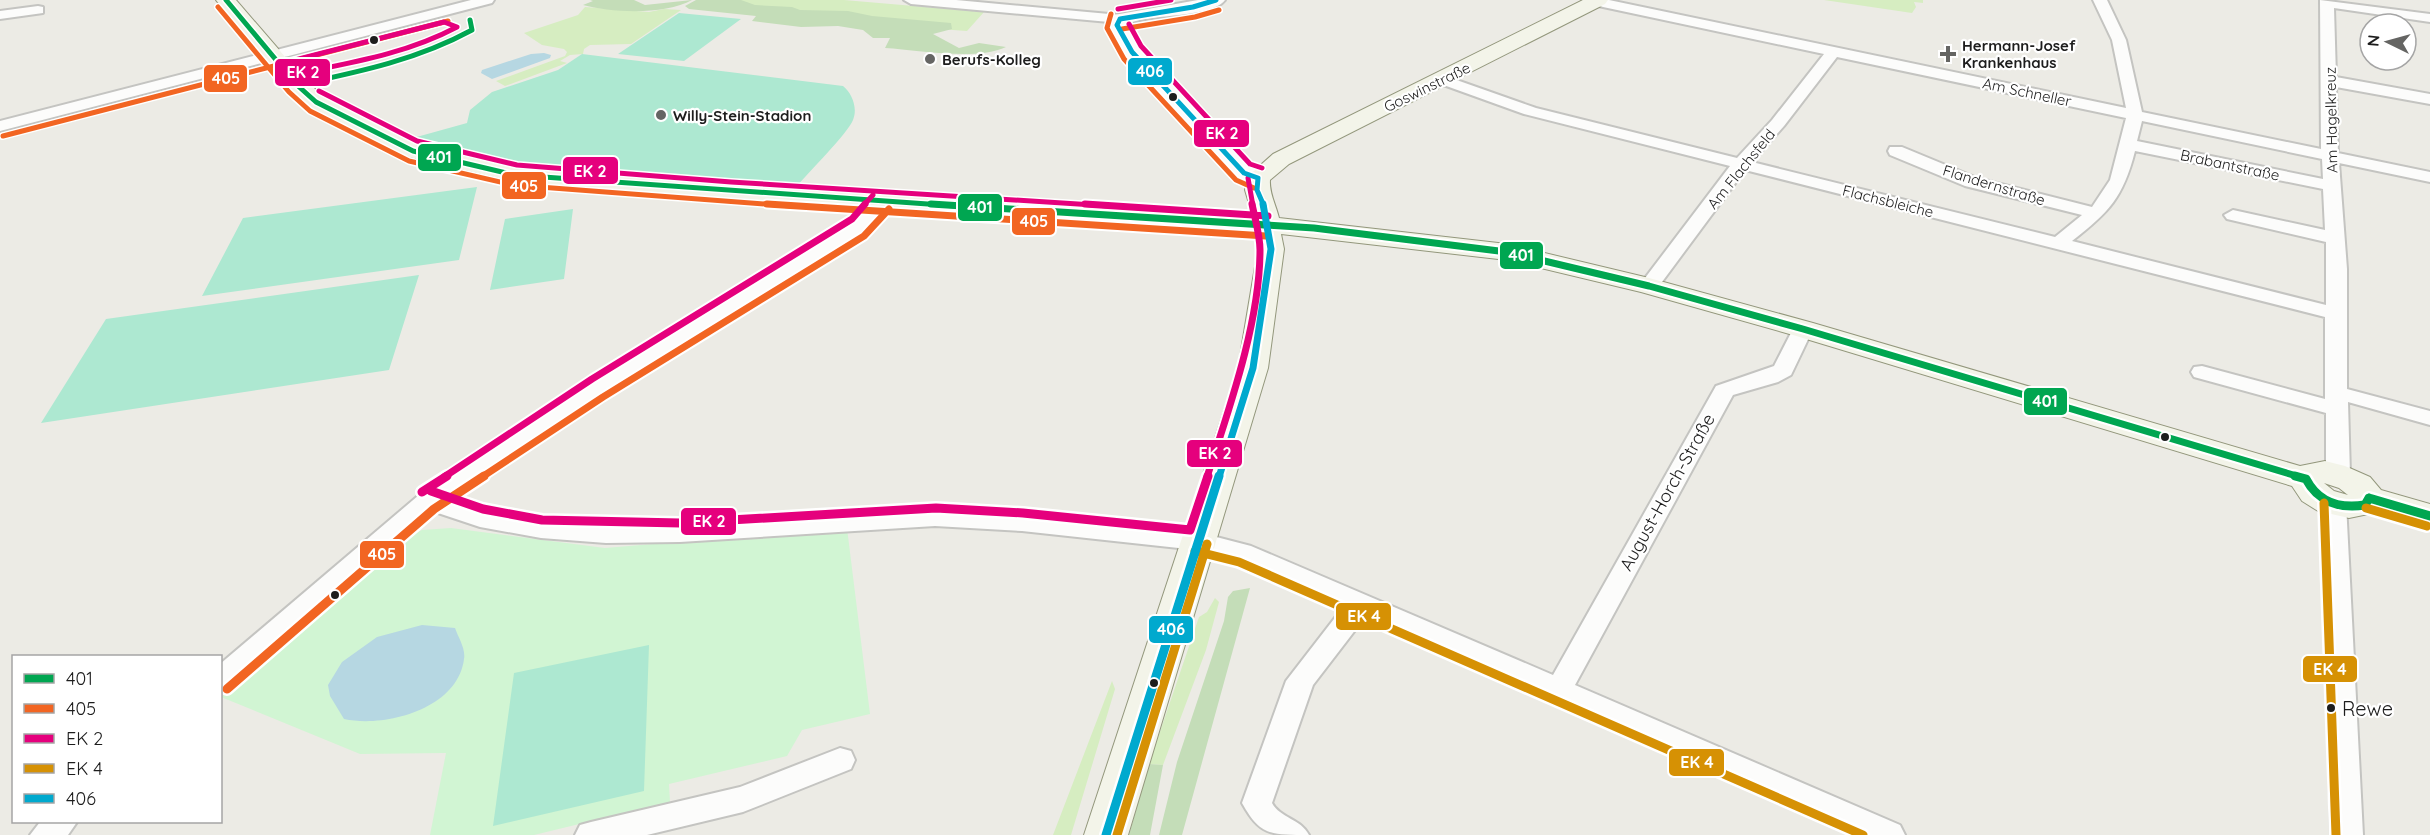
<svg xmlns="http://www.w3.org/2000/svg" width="2430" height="835" font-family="Quicksand,sans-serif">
<rect width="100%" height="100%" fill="#ecebe5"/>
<path fill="#d6edc1" d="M699,0H844L984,12L967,31L910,27Z
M1824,0H1923V3L1914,2L1916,7L1912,13Z
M585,7L649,12L664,9L681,10L631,44L590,45L584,49L583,54L570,55L560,61L567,63L505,86L496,81L565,56L567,52L564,49L542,45L524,33L578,15Z
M1215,598L1219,602L1206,650L1163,765L1149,764L1199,617L1207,612Z
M1112,681L1115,689L1071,835H1053Z"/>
<path fill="#c4ddb8" d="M590,0H634L645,5L692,0C666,15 612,13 583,5L593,1Z
M696,0H741L755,5L792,7L800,10L848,11L872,16L951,23L952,29L933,34L959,48L979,43L1006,47C977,61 918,50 885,48L890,38H873L863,30L838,26L801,27L752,21L756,16L689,9L685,6Z
M1250,588L1182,835H1159L1177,762L1224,621L1228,597L1233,591Z
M1149,764L1163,765L1150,835H1129Z"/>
<path fill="#d1f5d3" d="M451,528L605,548L847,528L870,714L802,730L787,756L669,784L670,802L534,835H430L446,753L360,754L221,697L395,542L422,530Z"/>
<path fill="#ade8d1" d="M679,13L741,19L684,61L618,54Z
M582,54L843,86C852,93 858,108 853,120C848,133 808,173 797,186L555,170L433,149L413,138L467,123L470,110L492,92L558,70Z
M477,187L459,260L202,296L243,218Z
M573,209L564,279L490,290L505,219Z
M419,275L389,370L41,423L106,319Z
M649,645L644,791L493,826L514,673Z"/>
<path fill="#b6d7e2" d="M544,53L551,55L550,58L492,79L481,73L482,70L531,54Z
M422,625L455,628C458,637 466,649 464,659C458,709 385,728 344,719L330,696L328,685L342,662L377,637Z"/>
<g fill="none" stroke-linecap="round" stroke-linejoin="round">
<defs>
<path id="minor" d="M471,0H494L492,3L0,131V121Z
M904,0H956L1120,15L1127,19L1120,23L911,4Z
M1582,0H1609L2126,108L2112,40L2093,0H2107L2126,40L2142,112L2321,149L2320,0L2430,14V22L2334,8L2336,77L2430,94V104L2336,87L2338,153L2430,172V182L2339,163L2347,269V389L2430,411V425L2348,402L2350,475L2346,480L2338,483L2330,480L2326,475V413L2194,377L2191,372L2194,367L2202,366L2325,399V317L1745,170L1656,290H1642L1639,286L1642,282L1730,166L1524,114L1438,83L1435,80L1438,77H1448L1536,108L1737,158L1772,120L1824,54L1589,4ZM1837,57L2126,118L2110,180L2092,207L1977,178L1902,147H1890L1888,151L1890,155L1965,186L2082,215L2055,237L1752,162L1784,126ZM2142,121L2322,159L2323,179L2137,141ZM2135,151L2323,189L2325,230L2233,210L2224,215L2227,219L2326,242V305L2072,241C2109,212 2123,198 2135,151Z
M38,6L43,7V13L0,19V11Z
M881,197L890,202L866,231L605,393L448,499L483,511L541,522L606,525L680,524L935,510L1022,515L1197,532L1251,546L1553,675L1716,386L1774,366L1793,329L1796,325H1810L1813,329L1791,375L1778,382L1733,395L1575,685L1900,825L1905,835H1857L1366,616L1313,685L1272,803C1280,818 1301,819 1309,835C1269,835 1260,835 1242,803L1286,681L1344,606L1235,559L1197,550L1022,531L935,526L680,542L606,543L541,538L480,527L432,511L230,689L220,692V664L419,495L589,383L852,223L875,198Z
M2334,495L2343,497L2346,503L2363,835H2331L2322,503L2325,497Z
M840,748L851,751L855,760L851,769L743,812L647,835H575L580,825L591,822L740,787Z
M40,822H77L68,835H30Z"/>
<path id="tertiary" d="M1198,0H1225C1211,19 1145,13 1126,25L1140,49L1252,168L1266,173L1269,178L1266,183L1258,185L1236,178L1125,56L1108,25L1114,15Z"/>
<path id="secondary" d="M216,0H236L305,80L324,97L421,146L515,168L730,185L1253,217L1245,190L1246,178L1273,154L1583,0H1608L1605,4L1289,164L1270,180C1269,193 1276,205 1279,218L1507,244L1649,278L1813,323L2300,466L2325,461L2345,466L2370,477L2381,490L2430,504V528L2378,512L2349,518L2318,511L2302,501L2292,486L1793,335L1641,292L1507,260L1281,234L1284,249L1268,368L1128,835H1084L1238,368L1258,249L1255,232L730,199L515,182L405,156L308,107L289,90ZM2324,483L2339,488L2348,495L2334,491Z"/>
</defs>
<use href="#minor" stroke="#c4c4c1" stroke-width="4"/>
<use href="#tertiary" stroke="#c4c4c1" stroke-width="4"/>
<use href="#secondary" stroke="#93977c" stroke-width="2"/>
<use href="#minor" fill="#fcfcfb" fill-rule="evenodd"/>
<use href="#tertiary" fill="#fcfcfb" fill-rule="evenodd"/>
<use href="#secondary" fill="#f3f4e9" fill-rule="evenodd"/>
<defs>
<path id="bus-1-far2" d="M226,0L297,85L316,102L413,151L515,175L956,206
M297,85C358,72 417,60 472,30L470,20"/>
<path id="bus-1-far1" d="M931,204L1314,228L1507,252L1649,286L1803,329L2300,477"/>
<path id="bus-1" d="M2295,476L2306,479
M2306,479C2318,502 2340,509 2365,505L2369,498
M2369,498L2430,516"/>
<path id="bus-2-far2" d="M218,7L289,92L310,111L409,161L513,185L791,206
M1111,14L1107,28L1124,59L1236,180L1254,188
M1122,29L1195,17L1219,10
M3,136L448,21"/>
<path id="bus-2-far1" d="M767,204L1266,236
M482,477L603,397L864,236L889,209"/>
<path id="bus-2" d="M227,689L434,509L484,476"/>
<path id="bus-3-far2" d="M1118,9L1171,0
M444,22L457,27C408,53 355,62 301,73L291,61Z
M1129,24L1141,46L1250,164L1262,168
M319,91L417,141L517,165L731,182L1109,206
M1248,178L1253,206
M863,206L873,195"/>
<path id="bus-3-far1" d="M1085,204L1268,216
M444,477L592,379L852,219L865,204
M1207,477C1229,409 1260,322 1260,250C1260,235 1255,219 1252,204"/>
<path id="bus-3" d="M431,491L483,509L542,520L680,523L936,508L1023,513L1190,530L1208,476
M422,492L447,476"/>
<path id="bus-4" d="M2324,503L2336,835
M2366,508L2427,526
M1195,551L1239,562L1863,835
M1117,835L1207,544"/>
<path id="bus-5-far2" d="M1120,19L1117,25L1132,52L1244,173L1258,178
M1120,19L1193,7L1216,0
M1258,178L1257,190L1264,206"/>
<path id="bus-5-far1" d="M1219,477L1253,368L1271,249L1263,204"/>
<path id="bus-5" d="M1106,835L1219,476"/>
</defs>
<use href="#bus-1-far2" stroke="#fff" stroke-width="8"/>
<use href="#bus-1-far1" stroke="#fff" stroke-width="11"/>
<use href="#bus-1" stroke="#fff" stroke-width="14"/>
<use href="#bus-2-far2" stroke="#fff" stroke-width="8"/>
<use href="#bus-2-far1" stroke="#fff" stroke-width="11"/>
<use href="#bus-2" stroke="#fff" stroke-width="14"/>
<use href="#bus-3-far2" stroke="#fff" stroke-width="8"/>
<use href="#bus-3-far1" stroke="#fff" stroke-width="11"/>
<use href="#bus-3" stroke="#fff" stroke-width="14"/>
<use href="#bus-4" stroke="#fff" stroke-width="14"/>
<use href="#bus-5-far2" stroke="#fff" stroke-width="8"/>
<use href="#bus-5-far1" stroke="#fff" stroke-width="11"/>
<use href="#bus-5" stroke="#fff" stroke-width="14"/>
<use href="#bus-1-far2" stroke="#00a651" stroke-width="5"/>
<use href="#bus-1-far1" stroke="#00a651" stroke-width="7"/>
<use href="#bus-1" stroke="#00a651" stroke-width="9"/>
<use href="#bus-2-far2" stroke="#f26522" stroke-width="5"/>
<use href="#bus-2-far1" stroke="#f26522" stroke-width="7"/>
<use href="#bus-2" stroke="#f26522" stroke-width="9"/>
<use href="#bus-3-far2" stroke="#e5007d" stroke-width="5"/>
<use href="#bus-3-far1" stroke="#e5007d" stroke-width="7"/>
<use href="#bus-3" stroke="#e5007d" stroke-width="9"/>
<use href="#bus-4" stroke="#d69104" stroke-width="9"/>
<use href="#bus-5-far2" stroke="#00a9ce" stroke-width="5"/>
<use href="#bus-5-far1" stroke="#00a9ce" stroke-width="7"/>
<use href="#bus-5" stroke="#00a9ce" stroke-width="9"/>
</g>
<g fill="#1d1d1d" stroke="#fff" stroke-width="2">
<circle cx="374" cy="40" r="5"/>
<circle cx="1173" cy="97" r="5"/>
<circle cx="2165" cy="437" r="5"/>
<circle cx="335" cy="595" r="5"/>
<circle cx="1154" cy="683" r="5"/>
<circle cx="2331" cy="708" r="5"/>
</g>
<g fill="#656563" stroke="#fff" stroke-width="2">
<path d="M1945 45h6v6h6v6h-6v6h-6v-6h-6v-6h6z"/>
<circle cx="930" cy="59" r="6"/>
<circle cx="661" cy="115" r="6"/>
</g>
<g text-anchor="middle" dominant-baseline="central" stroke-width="4.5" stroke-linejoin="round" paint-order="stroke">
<g font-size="15" font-weight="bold" fill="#1d1d1d" stroke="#fff" text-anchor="start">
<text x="1962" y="45">Hermann-Josef<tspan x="1962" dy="17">Krankenhaus</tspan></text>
<text x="942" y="59">Berufs-Kolleg</text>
<text x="673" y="115">Willy-Stein-Stadion</text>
</g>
<g font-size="15" fill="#1d1d1d" stroke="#fff">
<text transform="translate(1427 87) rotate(-26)">Goswinstraße</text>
<text transform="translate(2027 92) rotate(12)">Am Schneller</text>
<text transform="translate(2331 120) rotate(-91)">Am Hagelkreuz</text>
<text transform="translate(2230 165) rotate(12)">Brabantstraße</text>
<text transform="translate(1741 169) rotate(-51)">Am Flachsfeld</text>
<text transform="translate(1994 185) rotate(17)">Flandernstraße</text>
<text transform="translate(1888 201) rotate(14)">Flachsbleiche</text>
</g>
<g font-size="18" fill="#1d1d1d" stroke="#fff">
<text transform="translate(1667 492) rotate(-61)">August-Horch-Straße</text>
</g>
<g font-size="20" fill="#1d1d1d" stroke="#fff" text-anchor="start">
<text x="2342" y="708">Rewe</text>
</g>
</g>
<g stroke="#fff" stroke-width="2">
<rect x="1127" y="57" width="46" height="29" rx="6" fill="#00a9ce"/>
<rect x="274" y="58" width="57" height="29" rx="6" fill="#e5007d"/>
<rect x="203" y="64" width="45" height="29" rx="6" fill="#f26522"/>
<rect x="1193" y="119" width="57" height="29" rx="6" fill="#e5007d"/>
<rect x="417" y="143" width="45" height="29" rx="6" fill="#00a651"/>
<rect x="562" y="156" width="57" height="29" rx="6" fill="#e5007d"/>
<rect x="501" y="171" width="46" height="29" rx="6" fill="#f26522"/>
<rect x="957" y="193" width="46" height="29" rx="6" fill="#00a651"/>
<rect x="1011" y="207" width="45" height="29" rx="6" fill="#f26522"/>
<rect x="1499" y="241" width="45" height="29" rx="6" fill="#00a651"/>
<rect x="2023" y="387" width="45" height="29" rx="6" fill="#00a651"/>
<rect x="1186" y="439" width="57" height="29" rx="6" fill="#e5007d"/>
<rect x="680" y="507" width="57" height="29" rx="6" fill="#e5007d"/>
<rect x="359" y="540" width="46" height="29" rx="6" fill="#f26522"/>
<rect x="1335" y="602" width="57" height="29" rx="6" fill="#d69104"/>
<rect x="1148" y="615" width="46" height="29" rx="6" fill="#00a9ce"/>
<rect x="2302" y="655" width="56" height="28" rx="6" fill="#d69104"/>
<rect x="1668" y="748" width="57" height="29" rx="6" fill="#d69104"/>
</g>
<g font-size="16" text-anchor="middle" font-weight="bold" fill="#fff">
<text x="1150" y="77">406</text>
<text x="303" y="78">EK 2</text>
<text x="226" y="84">405</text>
<text x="1222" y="139">EK 2</text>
<text x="439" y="163">401</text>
<text x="590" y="177">EK 2</text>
<text x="524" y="192">405</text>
<text x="980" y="213">401</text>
<text x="1034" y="227">405</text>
<text x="1521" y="261">401</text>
<text x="2045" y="407">401</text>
<text x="1215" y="459">EK 2</text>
<text x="709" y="527">EK 2</text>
<text x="382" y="560">405</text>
<text x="1364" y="622">EK 4</text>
<text x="1171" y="635">406</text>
<text x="2330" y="675">EK 4</text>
<text x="1697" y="768">EK 4</text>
</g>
<rect x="12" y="655" width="210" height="168" fill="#ffffff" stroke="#a5a5a5" stroke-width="1.5"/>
<rect x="24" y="674" width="30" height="9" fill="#00a651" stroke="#a5a5a5" stroke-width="1.5"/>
<text x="66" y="685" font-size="18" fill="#1d1d1d">401</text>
<rect x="24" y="704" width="30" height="9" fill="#f26522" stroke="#a5a5a5" stroke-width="1.5"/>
<text x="66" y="715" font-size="18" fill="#1d1d1d">405</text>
<rect x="24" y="734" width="30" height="9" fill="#e5007d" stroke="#a5a5a5" stroke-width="1.5"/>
<text x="66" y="745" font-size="18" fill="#1d1d1d">EK 2</text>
<rect x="24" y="764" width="30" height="9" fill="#d69104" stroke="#a5a5a5" stroke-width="1.5"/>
<text x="66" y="775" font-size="18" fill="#1d1d1d">EK 4</text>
<rect x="24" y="794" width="30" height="9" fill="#00a9ce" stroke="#a5a5a5" stroke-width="1.5"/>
<text x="66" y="805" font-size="18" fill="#1d1d1d">406</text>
<g transform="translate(2388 42) rotate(275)"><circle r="28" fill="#ffffff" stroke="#a5a5a5" stroke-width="1.5"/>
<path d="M0-4.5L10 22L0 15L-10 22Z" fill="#656563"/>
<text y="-9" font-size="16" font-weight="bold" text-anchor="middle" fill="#1d1d1d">N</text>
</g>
</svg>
